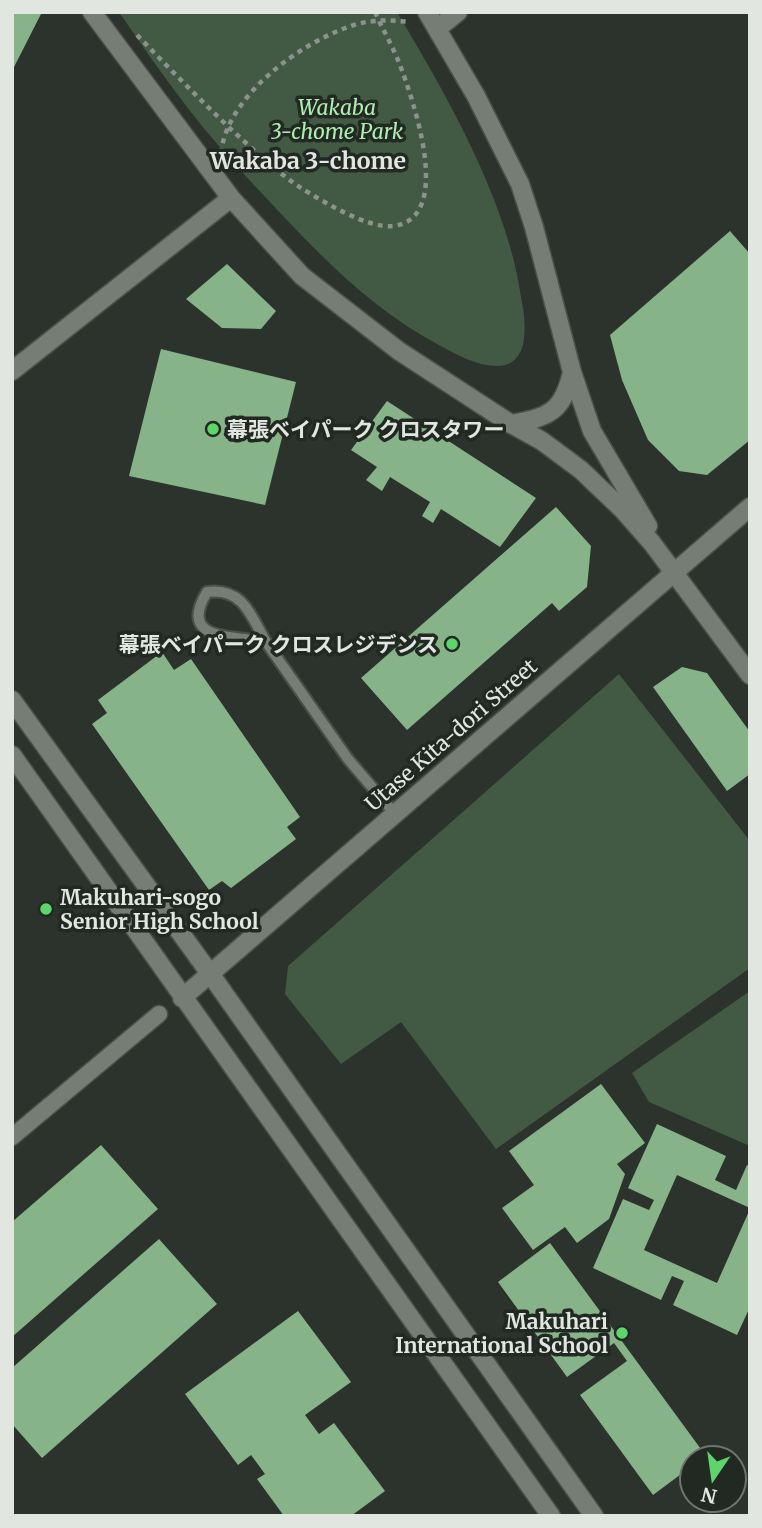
<svg xmlns="http://www.w3.org/2000/svg" width="762" height="1528" font-family="Merriweather,'Noto Sans JP',serif">
<rect width="100%" height="100%" fill="#2c332c"/>
<path fill="#425943" d="M119,12H397C446,94 505,197 520,291C523,307 526,322 524,338C523,353 514,366 498,366C477,366 457,355 439,345C380,314 331,267 285,218C251,182 217,146 187,107C163,76 141,44 119,12Z
M619,674L750,841V968L496,1149L401,1022L341,1064L285,994L288,966Z
M750,991V1146L649,1102L632,1073Z"/>
<path fill="#87b389" d="M12,12H42L12,71Z
M730,231L750,254V440L707,475L679,471L648,440L622,380L610,335Z
M227,264L276,311L261,329L222,328L186,299Z
M161,349L296,382L265,505L129,476Z
M387,401L536,498L500,547L441,509L433,523L422,516L430,502L390,477L382,491L366,480L377,467L351,450Z
M556,507L591,546L587,587L559,611L552,603L407,730L361,678Z
M162,652L174,670L191,659L300,817L287,827L296,839L231,888L222,881L209,890L92,724L107,713L98,700Z
M682,667L707,673L750,732V774L727,791L653,687Z
M601,1084L645,1143L617,1164L625,1174L609,1219L577,1243L565,1227L533,1250L502,1208L534,1185L509,1151Z
M657,1124L726,1156L715,1180L736,1190L747,1165L750,1167V1208L677,1175L644,1250L717,1283L750,1209V1307L737,1335L673,1305L684,1281L672,1276L661,1300L593,1268L623,1199L649,1210L654,1200L628,1188Z
M101,1145L158,1209L12,1337V1222Z
M159,1239L217,1304L42,1458L12,1424V1368Z
M550,1243L706,1456L692,1458V1466L653,1495L580,1395L627,1361L614,1343L567,1377L498,1282Z
M298,1311L351,1382L305,1415L319,1434L334,1423L385,1491L351,1516H284L257,1479L265,1474L251,1455L238,1465L185,1394Z"/>
<g fill="none" stroke-linecap="round" stroke-linejoin="round">
<defs>
<path id="service" d="M266,642C251,616 243,587 207,592C176,643 237,635 266,642L348,759L395,814"/>
<path id="pedestrian" d="M12,1137L159,1014"/>
<path id="tertiary" d="M92,12L231,198L302,276L399,351L511,424L542,441L581,470L623,510L652,543L750,675
M427,12L476,96L520,184L534,227L572,372L592,431L648,526
M438,28L458,12
M12,371L231,198
M511,424C549,417 563,412 572,372
M12,700L211,975L594,1516
M12,755L551,1516
M182,998L750,507"/>
</defs>
<use href="#service" stroke="#495049" stroke-width="14"/>
<use href="#pedestrian" stroke="#495049" stroke-width="19"/>
<use href="#tertiary" stroke="#495049" stroke-width="21"/>
<path stroke="#8c928c" stroke-width="4.5" stroke-dasharray="5 5" stroke-linecap="butt" d="M137,35C169,68 201,101 235,133C256,152 277,172 301,188C322,201 368,229 393,226C455,219 413,100 400,65C393,47 383,30 375,12
M221,153C227,96 300,43 351,26C370,19 391,20 410,22"/>
<use href="#service" stroke="#757d75" stroke-width="10"/>
<use href="#pedestrian" stroke="#757d75" stroke-width="16"/>
<use href="#tertiary" stroke="#757d75" stroke-width="18"/>
</g>
<g fill="#5ed56c" stroke="#222922" stroke-width="2.5">
<circle cx="213" cy="429" r="7"/>
<circle cx="452" cy="644" r="7"/>
<circle cx="46" cy="909" r="7"/>
<circle cx="622" cy="1333" r="7"/>
</g>
<g text-anchor="middle" dominant-baseline="central" stroke-width="7" stroke-linejoin="round" paint-order="stroke">
<g font-size="21" font-style="italic" fill="#adeeb0" stroke="#222922">
<text x="337" y="107">Wakaba<tspan x="337" dy="24">3-chome Park</tspan></text>
</g>
<g font-size="21" font-weight="bold" fill="#e1e6e1" stroke="#222922" text-anchor="start">
<text x="227" y="429">幕張ベイパーク クロスタワー</text>
<text x="438" y="644" text-anchor="end">幕張ベイパーク クロスレジデンス</text>
<text x="60" y="897">Makuhari-sogo<tspan x="60" dy="24">Senior High School</tspan></text>
<text x="608" y="1321" text-anchor="end">Makuhari<tspan x="608" dy="24">International School</tspan></text>
</g>
<g font-size="21" fill="#e1e6e1" stroke="#222922">
<text transform="translate(451 735) rotate(-41)">Utase Kita-dori Street</text>
</g>
<g font-size="23" font-weight="bold" fill="#e1e6e1" stroke="#222922">
<text x="308" y="160">Wakaba 3-chome</text>
</g>
</g>
<rect width="762" height="1528" fill="none" stroke="#e1e6e1" stroke-width="28"/>
<g transform="translate(713 1479) rotate(193)"><circle r="33" fill="#222922" stroke="#6e756e" stroke-width="2"/>
<path d="M0-5L12 26L0 18L-12 26Z" fill="#5ed56c"/>
<text y="-10" font-size="19" font-weight="bold" text-anchor="middle" fill="#e1e6e1">N</text>
</g>
</svg>
